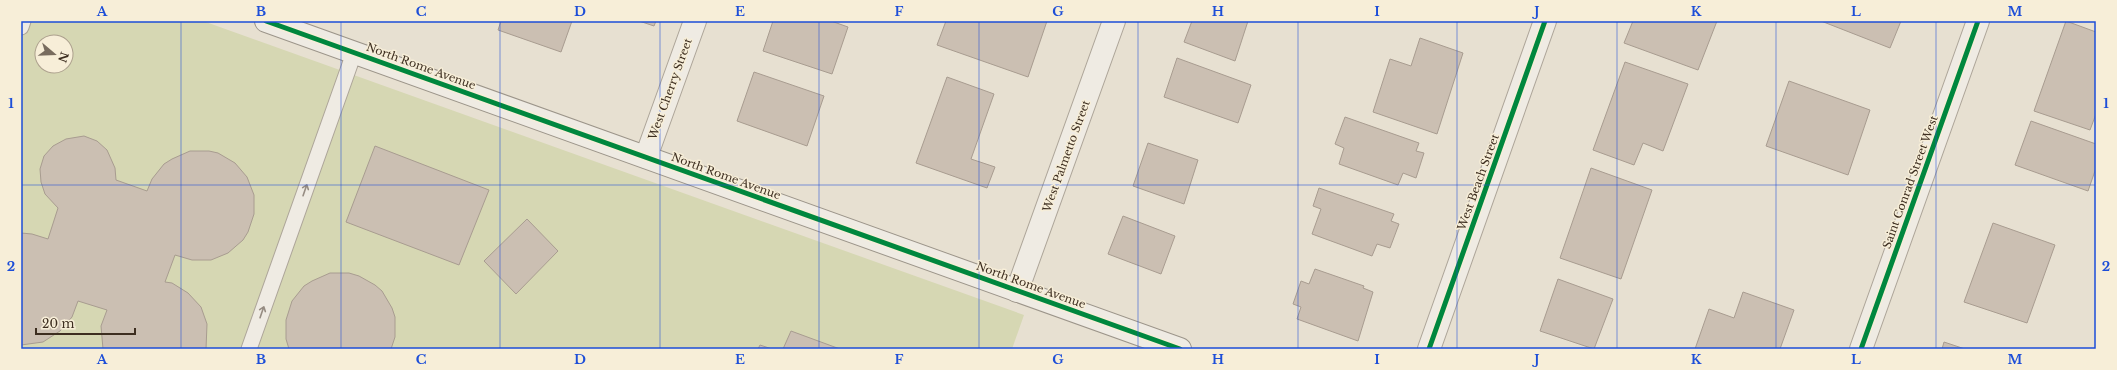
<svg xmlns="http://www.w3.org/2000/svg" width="2117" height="370" font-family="'Libre Baskerville',serif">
<rect width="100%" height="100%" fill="#e7e0d1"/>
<path fill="#d6d7b3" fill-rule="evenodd" d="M21,21H203L1024,315L1012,349H21ZM42,42H66V66H42Z"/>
<path fill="#cbbfb2" stroke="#a89c90" d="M501,21H572L561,52L498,30Z
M639,21H656L654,26Z
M773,21H831L848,27L832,74L763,51Z
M946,21H1047L1028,77L937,45Z
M1192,21H1248L1235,61L1184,42Z
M1633,21H1717L1698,70L1624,43Z
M1821,21H1901L1890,48Z
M2066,21L2096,32V114L2090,130L2034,111Z
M1420,38L1463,53L1437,134L1373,112L1390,59L1411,66Z
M1177,58L1251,85L1238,123L1164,97Z
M1625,62L1688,84L1663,151L1643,143L1634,165L1593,150Z
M754,72L824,96L807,146L737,121Z
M947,77L994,94L971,159L995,167L987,188L916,163Z
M1789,81L1870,110L1848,175L1766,146Z
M1345,117L1419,143L1416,151L1424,153L1416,178L1403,173L1398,185L1339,164L1344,148L1335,144Z
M2031,121L2096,144V168L2088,191L2015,165Z
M84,136L97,141L107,150L115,168L116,180L147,191L152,179L164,164L172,159L190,151H209L218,153L235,163L247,177L254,195V214L248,232L243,240L228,253L211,260H192L175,255L165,282L172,283L188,293L201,307L207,324L206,349H103L101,326L107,310L78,301L72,317L60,331L43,342L21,345V233L32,234L48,239L58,208L45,194L41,182L40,169L44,156L53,146L66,139Z
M1148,143L1198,160L1184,204L1133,186Z
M375,146L489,190L459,265L346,222Z
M1591,168L1652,190L1621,279L1560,258Z
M1319,188L1394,214L1391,221L1399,224L1390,248L1377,244L1372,256L1312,234L1321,209L1313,206Z
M1123,216L1175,236L1161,274L1108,254Z
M527,219L558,251L516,294L484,261Z
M1993,223L2055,245L2027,323L1964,302Z
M1315,269L1364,286L1363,288L1373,292L1358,341L1297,319L1301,307L1293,304L1301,281L1309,284Z
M330,273H349L359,276L375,285L382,291L392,308L395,317V337L391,349H289L286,339V320L292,301L304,286L312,281Z
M1558,279L1613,299L1594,349L1540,331Z
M1743,292L1794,310L1780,349H1695L1709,309L1734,318Z
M791,331L840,349H783Z
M1944,342L1965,349H1942Z
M760,345L772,349H758Z"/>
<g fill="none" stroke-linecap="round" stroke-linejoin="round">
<defs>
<path id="lane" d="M21,27L23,21
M249,349L354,53"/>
<path id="street" d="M646,157L695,21
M1017,291L1114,21
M1429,349L1545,21
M1861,349L1978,21"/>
<path id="secondary" d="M266,21L1180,349"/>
</defs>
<use href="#lane" stroke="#ada599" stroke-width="17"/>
<use href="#street" stroke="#ada599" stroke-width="24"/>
<use href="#secondary" stroke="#9c958a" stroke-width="24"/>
<use href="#lane" stroke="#efebe3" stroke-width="15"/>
<use href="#street" stroke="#efebe3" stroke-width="22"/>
<use href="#secondary" stroke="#efebe3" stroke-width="22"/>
<defs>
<path id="cycleway" d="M266,21L1180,349
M1429,349L1545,21
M1861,349L1978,21"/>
</defs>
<use href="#cycleway" stroke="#f7eed8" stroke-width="8"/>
<use href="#cycleway" stroke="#00873e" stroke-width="5"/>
</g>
<defs><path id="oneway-shaft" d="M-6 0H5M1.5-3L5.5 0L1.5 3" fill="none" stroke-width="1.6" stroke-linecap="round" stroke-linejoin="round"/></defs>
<g stroke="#968c82">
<use href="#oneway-shaft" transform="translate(305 190) rotate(-71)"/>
<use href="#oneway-shaft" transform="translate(262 312) rotate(-71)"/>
</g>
<path fill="none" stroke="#1d4ed8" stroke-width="1" stroke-opacity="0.55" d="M181,21V349M341,21V349M500,21V349M660,21V349M819,21V349M979,21V349M1138,21V349M1298,21V349M1457,21V349M1617,21V349M1776,21V349M1936,21V349M21,185H2096"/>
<g text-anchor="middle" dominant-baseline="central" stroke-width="3" stroke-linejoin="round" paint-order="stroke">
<g font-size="11" fill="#3d2e20" stroke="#f7eed8">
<text transform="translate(421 66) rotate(20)">North Rome Avenue</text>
<text transform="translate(670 89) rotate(-70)">West Cherry Street</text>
<text transform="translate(1066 156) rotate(-70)">West Palmetto Street</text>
<text transform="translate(726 176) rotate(20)">North Rome Avenue</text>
<text transform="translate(1478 182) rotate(-70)">West Beach Street</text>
<text transform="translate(1910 182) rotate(-70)">Saint Conrad Street West</text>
<text transform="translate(1031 285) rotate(20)">North Rome Avenue</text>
</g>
</g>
<rect width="2117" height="370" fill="none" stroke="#f7eed8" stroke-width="44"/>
<g transform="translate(54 54) rotate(109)"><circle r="19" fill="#f7eed8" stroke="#ada18e"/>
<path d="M0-3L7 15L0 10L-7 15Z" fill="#786c5e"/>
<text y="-6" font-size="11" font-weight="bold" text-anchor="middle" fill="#3d2e20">N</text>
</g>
<path d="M36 328v6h99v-6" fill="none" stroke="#3d2e20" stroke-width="2"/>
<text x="42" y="328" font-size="12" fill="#3d2e20" stroke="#f7eed8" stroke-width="3" paint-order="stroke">20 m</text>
<rect x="22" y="22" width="2073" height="326" fill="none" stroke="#1d4ed8" stroke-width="1.5"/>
<g font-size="13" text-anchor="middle" font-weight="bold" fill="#1d4ed8">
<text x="102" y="16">A</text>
<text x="261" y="16">B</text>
<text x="421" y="16">C</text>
<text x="580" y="16">D</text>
<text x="740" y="16">E</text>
<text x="899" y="16">F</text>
<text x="1058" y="16">G</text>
<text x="1218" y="16">H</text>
<text x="1377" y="16">I</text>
<text x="1537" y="16">J</text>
<text x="1696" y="16">K</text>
<text x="1856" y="16">L</text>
<text x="2015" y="16">M</text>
<text x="11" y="108">1</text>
<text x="2106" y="108">1</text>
<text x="11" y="271">2</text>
<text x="2106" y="271">2</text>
<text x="102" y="364">A</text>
<text x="261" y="364">B</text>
<text x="421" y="364">C</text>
<text x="580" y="364">D</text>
<text x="740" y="364">E</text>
<text x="899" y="364">F</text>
<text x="1058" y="364">G</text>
<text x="1218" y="364">H</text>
<text x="1377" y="364">I</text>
<text x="1537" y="364">J</text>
<text x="1696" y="364">K</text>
<text x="1856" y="364">L</text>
<text x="2015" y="364">M</text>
</g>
</svg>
